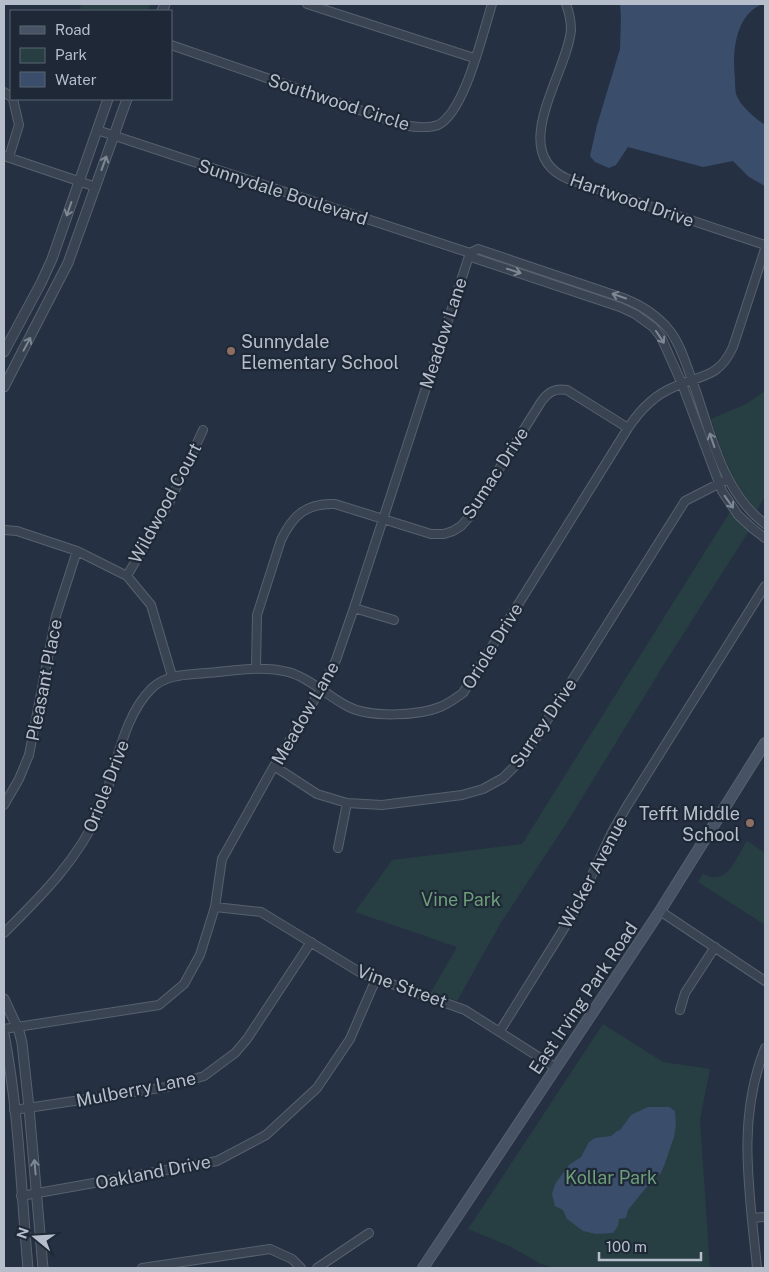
<svg xmlns="http://www.w3.org/2000/svg" width="769" height="1272" font-family="'Public Sans',sans-serif">
<rect width="100%" height="100%" fill="#253142"/>
<path fill="#273f42" d="M80,4H151L147,11H81Z
M765,391V496L757,510C730,481 724,456 711,419L746,404Z
M730,512L749,531L666,661L566,824L502,921L457,1001L431,992L457,947L355,912L392,860L522,844Z
M747,841L765,853V925L698,882L703,874C727,887 735,859 747,841Z
M603,1024L663,1062L710,1069L700,1120L710,1268H554L541,1264L511,1247L468,1229Z"/>
<path fill="#3a4d6b" d="M620,4H763C735,14 732,53 735,78C735,83 735,89 736,94C740,106 755,118 765,125V186L749,177L733,161L703,167L628,147L616,165L609,168L595,162L590,156L597,125L620,49L621,17Z
M648,1107H669L675,1111L676,1125L674,1137L664,1166L661,1173L645,1189L628,1210L626,1218L619,1219L618,1226L613,1233L596,1234L583,1231L567,1219L563,1210L555,1206L552,1194L555,1184L569,1165L581,1157L589,1142L595,1138L611,1136L617,1131L620,1130L631,1115Z"/>
<g fill="none" stroke-linecap="round" stroke-linejoin="round">
<defs>
<path id="minor" d="M307,4L474,58
M566,4C569,12 571,21 571,30C567,74 506,153 568,179L765,245
M171,45L403,125C414,127 427,129 438,125C465,112 483,32 492,4
M4,92L11,97
M97,130L470,253L474,258L620,307L635,314L653,327L661,337L682,384L722,491L738,515L752,528L765,538
M4,156L96,187
M9,157L19,125L13,99
M470,253L478,249L623,298C641,305 658,316 670,331C679,343 684,358 689,372C710,425 718,488 765,524
M4,530L17,531L77,551L127,576L151,605L172,676
M127,576L170,501L203,430
M354,608L394,620
M256,668L257,615L281,540C293,515 306,503 335,504L431,534H444L453,531L461,526L469,517L541,402C548,392 555,388 567,390L628,428
M274,766L317,794L347,803L382,805L462,795L483,789L503,778L524,757L685,501L728,479
M4,805L19,779L29,755L56,616L77,551
M338,848L347,803
M215,907L261,912L361,973L465,1010L556,1068
M660,911L765,981
M4,933C41,896 77,861 99,812C116,774 121,718 152,688C167,674 187,675 206,673C233,671 261,665 288,672C308,677 329,697 347,706C369,718 418,716 440,707C448,704 456,698 463,693L628,428C640,410 654,395 674,387C702,374 718,379 733,347L765,249
M680,1010L685,993L715,947
M4,1029L159,1005L184,984L200,955L215,907L222,859L274,766L321,689L336,660L354,608L470,253
M500,1031L576,909L612,832L627,806L765,586
M14,1110L167,1087L204,1076L235,1053L247,1039L311,942
M21,1196L217,1161L266,1135L317,1088L350,1039L376,979
M752,1218L765,1217
M142,1268L270,1249L292,1259L301,1268
M317,1268L369,1233
M757,1268C750,1194 736,1120 765,1048"/>
<path id="tertiary" d="M162,11L165,4
M4,352L41,283L52,259L108,99
M4,387L68,263L127,99
M4,999L19,1031L22,1043L29,1108L43,1268
M4,1034C19,1111 21,1191 28,1268"/>
<path id="secondary" d="M423,1268L660,911L765,743"/>
</defs>
<use href="#minor" stroke="#57616e" stroke-width="10"/>
<use href="#tertiary" stroke="#57616e" stroke-width="11"/>
<use href="#secondary" stroke="#57616e" stroke-width="12"/>
<use href="#minor" stroke="#394351" stroke-width="8"/>
<use href="#tertiary" stroke="#394351" stroke-width="9"/>
<use href="#secondary" stroke="#475264" stroke-width="10"/>
</g>
<defs><path id="oneway-shaft" d="M-6 0H5M1.5-3L5.5 0L1.5 3" fill="none" stroke-width="1.6" stroke-linecap="round" stroke-linejoin="round" transform="scale(1.25)"/></defs>
<g stroke="#7e8794">
<use href="#oneway-shaft" transform="translate(104 163) rotate(-70)"/>
<use href="#oneway-shaft" transform="translate(69 209) rotate(109)"/>
<use href="#oneway-shaft" transform="translate(514 271) rotate(18)"/>
<use href="#oneway-shaft" transform="translate(619 296) rotate(-161)"/>
<use href="#oneway-shaft" transform="translate(660 337) rotate(56)"/>
<use href="#oneway-shaft" transform="translate(27 344) rotate(-62)"/>
<use href="#oneway-shaft" transform="translate(712 440) rotate(-109)"/>
<use href="#oneway-shaft" transform="translate(729 502) rotate(55)"/>
<use href="#oneway-shaft" transform="translate(35 1167) rotate(-95)"/>
</g>
<g fill="#8d6e63" stroke="#1e2836" stroke-width="2">
<circle cx="231" cy="351" r="5"/>
<circle cx="750" cy="823" r="5"/>
</g>
<g text-anchor="middle" dominant-baseline="central" stroke-width="4.5" stroke-linejoin="round" paint-order="stroke">
<g font-size="18" fill="#b6becb" stroke="#1e2836">
<text transform="translate(339 102) rotate(18)">Southwood Circle</text>
<text transform="translate(283 192) rotate(18)">Sunnydale Boulevard</text>
<text transform="translate(632 200) rotate(19)">Hartwood Drive</text>
<text transform="translate(443 333) rotate(-72)">Meadow Lane</text>
<text transform="translate(495 473) rotate(-57)">Sumac Drive</text>
<text transform="translate(165 503) rotate(-62)">Wildwood Court</text>
<text transform="translate(492 646) rotate(-58)">Oriole Drive</text>
<text transform="translate(44 680) rotate(-79)">Pleasant Place</text>
<text transform="translate(305 713) rotate(-60)">Meadow Lane</text>
<text transform="translate(543 723) rotate(-56)">Surrey Drive</text>
<text transform="translate(106 786) rotate(-69)">Oriole Drive</text>
<text transform="translate(593 872) rotate(-62)">Wicker Avenue</text>
<text transform="translate(402 986) rotate(20)">Vine Street</text>
<text transform="translate(583 998) rotate(-56)">East Irving Park Road</text>
<text transform="translate(136 1089) rotate(-11)">Mulberry Lane</text>
<text transform="translate(153 1172) rotate(-11)">Oakland Drive</text>
</g>
<g font-size="18" fill="#b6becb" stroke="#1e2836" text-anchor="start">
<text x="241" y="341">Sunnydale<tspan x="241" dy="21">Elementary School</tspan></text>
<text x="740" y="813" text-anchor="end">Tefft Middle<tspan x="740" dy="21">School</tspan></text>
</g>
<g font-size="18" fill="#6d9d79" stroke="#1e2836">
<text x="461" y="899">Vine Park</text>
<text x="611" y="1177">Kollar Park</text>
</g>
</g>
<rect width="769" height="1272" fill="none" stroke="#b6becb" stroke-width="10"/>
<rect x="10" y="10" width="162" height="90" fill="#1e2836" stroke="#5b6472"/>
<rect x="20" y="26" width="25" height="8" fill="#475264" stroke="#5b6472"/>
<text x="55" y="35" font-size="15" fill="#b6becb">Road</text>
<rect x="20" y="48" width="25" height="15" fill="#273f42" stroke="#5b6472"/>
<text x="55" y="60" font-size="15" fill="#b6becb">Park</text>
<rect x="20" y="72" width="25" height="15" fill="#3a4d6b" stroke="#5b6472"/>
<text x="55" y="85" font-size="15" fill="#b6becb">Water</text>
<g transform="translate(35 1237) rotate(288)" stroke="#1e2836" stroke-width="4" paint-order="stroke">
<path d="M0-4L9 19L0 12L-9 19Z" fill="#b6becb"/>
<text y="-8" font-size="14" font-weight="bold" text-anchor="middle" fill="#b6becb">N</text>
</g>
<path d="M599 1252v8h102v-8" fill="none" stroke="#b6becb" stroke-width="2.5"/>
<text x="606" y="1252" font-size="15" fill="#b6becb" stroke="#1e2836" stroke-width="4" paint-order="stroke">100 m</text>
</svg>
